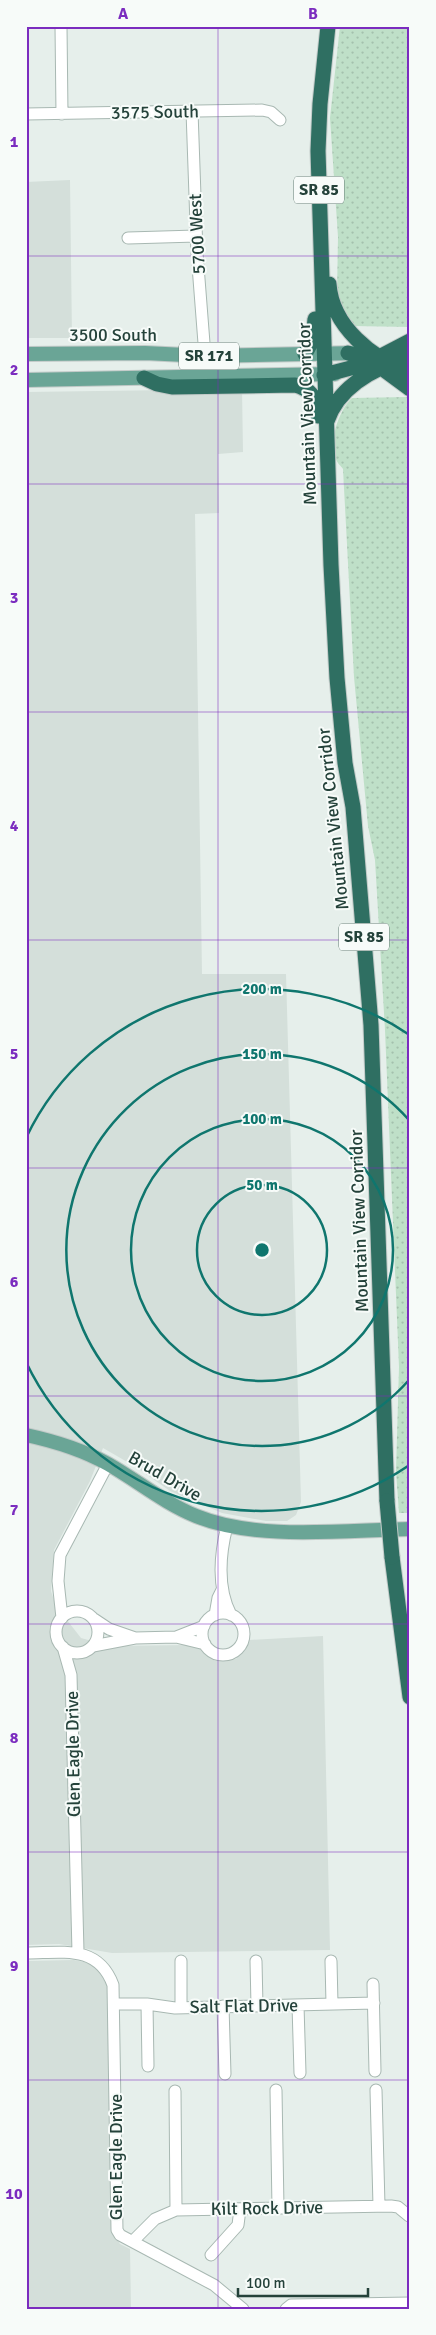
<svg xmlns="http://www.w3.org/2000/svg" width="436" height="2335" font-family="Signika,sans-serif">
<defs>
<pattern id="green-dots" width="8" height="8" patternUnits="userSpaceOnUse" patternTransform="scale(1.25)"><rect width="8" height="8" fill="#bfe0c8"/><path d="M2 2h.1M6 6h.1" fill="none" stroke="#a4c1ad" stroke-width="1.8" stroke-linecap="round"/></pattern>
</defs>
<rect width="100%" height="100%" fill="#e6efeb"/>
<path fill="#d4dfda" d="M70,180L72,338H26V182Z
M242,389L243,452L218,454L219,513L195,514L202,974H286L301,1502L296,1515L287,1521H266L222,1513L170,1491L136,1467L103,1448L90,1481L54,1550L51,1591L56,1606L81,1638L110,1646L188,1645L201,1649L215,1661L236,1659L249,1640L323,1636L330,1950L112,1953L59,1944L26,1945V392Z
M74,1960L88,1963L96,1968L109,1988L113,2208L111,2230L120,2244L130,2249L131,2309H26V1961Z"/>
<path fill="url(#green-dots)" d="M340,26H410V327L352,326L345,315L337,294L338,237L330,118Z
M408,397L410,1513H399L396,1471L399,1367L385,1030L375,860L368,826L354,677L343,469C341,466 337,463 336,459C328,442 339,410 352,398Z"/>
<g fill="none" stroke-linecap="round" stroke-linejoin="round">
<defs>
<path id="minor" d="M61,26L62,114
M192,111L197,253L205,356
M26,114L262,110L271,112L280,120
M128,238L196,236
M227,1526C220,1554 217,1588 231,1615
M56 1632a21 21 0 1 1 42 0a21 21 0 1 1-42 0Z
M202 1634a21 21 0 1 1 42 0a21 21 0 1 1-42 0Z
M215,1615L218,1598L222,1590
M62,1618L58,1581L60,1555L108,1464
M94,1619L109,1629L135,1638
M176,1637L205,1644
M93,1646L135,1638L176,1637L204,1626
M63,1647L71,1675L78,1952
M26,1953C62,1953 98,1944 113,1985L117,2230L120,2235L214,2285L243,2309
M181,1961V2007
M256,1961L257,2006
M331,1961L332,2004
M373,1984L375,2071
M115,2004H147L175,2008L374,2003
M147,2004L148,2066
M298,2005L300,2073
M223,2006L225,2074
M276,2090L278,2208
M376,2090L379,2206
M175,2091L176,2210
M133,2241L155,2219L176,2210L391,2206L398,2207L409,2216
M211,2255L238,2225L240,2209
M286,2309L291,2305L410,2303"/>
<path id="major" d="M26,354L145,353L205,356L358,353
M26,380L335,374
M26,1435C54,1441 83,1450 108,1464C138,1481 164,1503 196,1516C257,1541 344,1530 410,1529"/>
<path id="highway" d="M328,26L320,104L318,151L331,565L337,678L345,763L353,807L371,1025L387,1501
M329,284C332,326 372,359 410,372
M348,353L372,361L410,389
M305,354L313,339L315,319
M324,375L366,364L410,341
M144,378L157,384L172,387L295,385C311,389 318,400 318,416
M327,421C339,386 376,367 410,357
M392,1557L410,1697"/>
</defs>
<use href="#minor" stroke="#a8b8b2" stroke-width="13"/>
<use href="#major" stroke="#c2cac8" stroke-width="16"/>
<use href="#highway" stroke="#c2cac8" stroke-width="17"/>
<use href="#minor" stroke="#fff" stroke-width="11"/>
<use href="#major" stroke="#6aa596" stroke-width="14"/>
<use href="#highway" stroke="#2f6f62" stroke-width="15"/>
<defs>
<path id="highway-bridge" d="M387,1501L392,1557"/>
</defs>
<use href="#highway-bridge" stroke="#c2cac8" stroke-width="17" stroke-linecap="butt"/>
<use href="#highway-bridge" stroke="#2f6f62" stroke-width="15"/>
</g>
<path fill="none" stroke="#7b2cbf" stroke-width="1" stroke-opacity="0.55" d="M218,26V2309M26,256H410M26,484H410M26,712H410M26,940H410M26,1168H410M26,1396H410M26,1624H410M26,1852H410M26,2080H410"/>
<g fill="none" stroke="#0f766e" stroke-width="2.5">
<circle cx="262" cy="1250" r="65"/>
<circle cx="262" cy="1250" r="131"/>
<path d="M409 1380A196 196 0 1 1 409 1120"/>
<path d="M408 1466A261 261 0 0 1 26 1362M26 1138A261 261 0 0 1 408 1034"/>
</g>
<g text-anchor="middle" dominant-baseline="central" stroke-width="4" stroke-linejoin="round" paint-order="stroke">
<g fill="#f7fbf9" stroke="#637a73" stroke-width="1">
<rect x="294" y="176.5" width="50" height="27" rx="4"/>
<rect x="179" y="342.5" width="60" height="27" rx="4"/>
<rect x="339" y="923.5" width="50" height="27" rx="4"/>
</g>
<g font-size="16" font-weight="bold" fill="#24423a">
<text x="319" y="190">SR 85</text>
<text x="209" y="356">SR 171</text>
<text x="364" y="937">SR 85</text>
</g>
<g font-size="18" fill="#24423a" stroke="#f7fbf9">
<text transform="translate(155 112) rotate(-1)">3575 South</text>
<text transform="translate(197 234) rotate(-93)">5700 West</text>
<text x="113" y="335">3500 South</text>
<text transform="translate(307 414) rotate(-92)">Mountain View Corridor</text>
<text transform="translate(333 819) rotate(-96)">Mountain View Corridor</text>
<text transform="translate(359 1221) rotate(-92)">Mountain View Corridor</text>
<text transform="translate(165 1476) rotate(30)">Brud Drive</text>
<text transform="translate(73 1754) rotate(-91)">Glen Eagle Drive</text>
<text transform="translate(244 2006) rotate(-1)">Salt Flat Drive</text>
<text transform="translate(116 2157) rotate(-90)">Glen Eagle Drive</text>
<text transform="translate(267 2208) rotate(-1)">Kilt Rock Drive</text>
</g>
</g>
<circle cx="262" cy="1250" r="8" fill="#0f766e" stroke="#f7fbf9" stroke-width="2.5"/>
<g font-size="15" text-anchor="middle" font-weight="bold" fill="#0f766e" stroke="#f7fbf9" stroke-width="4" stroke-linejoin="round" paint-order="stroke">
<text x="262" y="994">200 m</text>
<text x="262" y="1059">150 m</text>
<text x="262" y="1124">100 m</text>
<text x="262" y="1190">50 m</text>
</g>
<rect width="436" height="2335" fill="none" stroke="#f7fbf9" stroke-width="55"/>
<path d="M238 2288v8h130v-8" fill="none" stroke="#24423a" stroke-width="2.5"/>
<text x="246" y="2288" font-size="15" fill="#24423a" stroke="#f7fbf9" stroke-width="4" paint-order="stroke">100 m</text>
<rect x="28" y="28" width="380" height="2280" fill="none" stroke="#7b2cbf" stroke-width="2"/>
<g font-size="16" text-anchor="middle" font-weight="bold" fill="#7b2cbf">
<text x="123" y="19">A</text>
<text x="313" y="19">B</text>
<text x="14" y="147">1</text>
<text x="14" y="375">2</text>
<text x="14" y="603">3</text>
<text x="14" y="831">4</text>
<text x="14" y="1059">5</text>
<text x="14" y="1287">6</text>
<text x="14" y="1515">7</text>
<text x="14" y="1743">8</text>
<text x="14" y="1971">9</text>
<text x="14" y="2199">10</text>
</g>
</svg>
